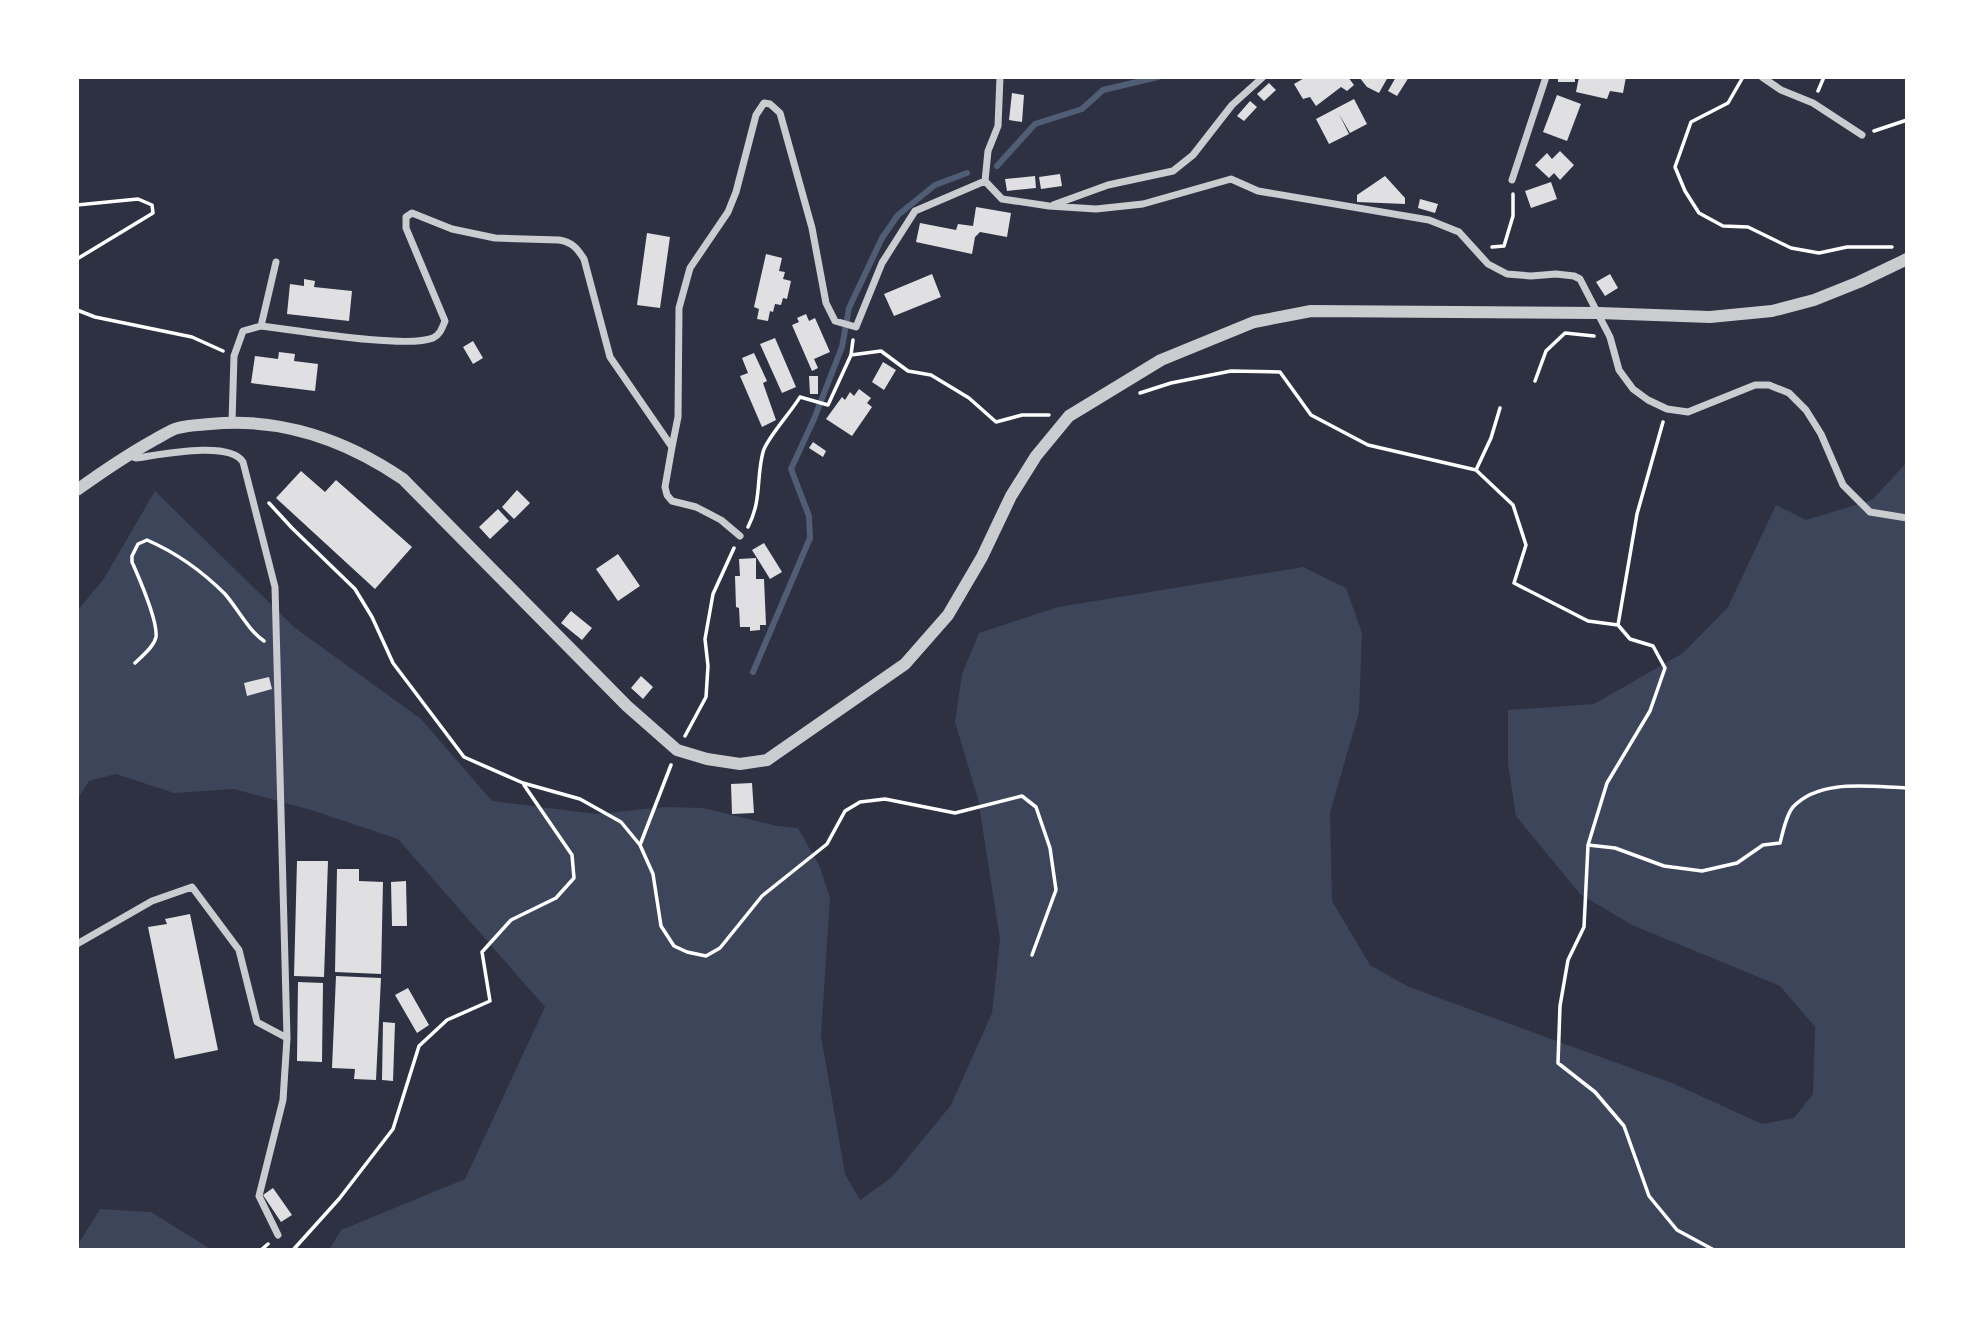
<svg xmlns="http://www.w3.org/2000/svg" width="1984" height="1327" font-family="Poppins,sans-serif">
<rect width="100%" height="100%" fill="#2d3142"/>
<path fill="#3c4559" d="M1907,462V1250H329L341,1230L465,1179L545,1007L398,839L311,810L234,789L174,793L116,774L89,781L77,800V611L103,580L155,491L294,627L421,719L492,801L597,814L664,807L703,808L777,826L798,828L820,867L830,898L821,1036L845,1174L860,1200L892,1177L951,1105L992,1013L1000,939L978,799L955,722L962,674L979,633L1058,607L1303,567L1346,588L1362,633L1359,712L1330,813L1332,901L1370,965L1409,987L1672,1083L1762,1124L1794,1118L1813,1094L1815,1027L1780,986L1632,925L1580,894L1516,816L1508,764V710L1594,704L1683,653L1728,607L1776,505L1806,520L1872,500Z
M100,1209L151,1212L212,1250H77V1246Z"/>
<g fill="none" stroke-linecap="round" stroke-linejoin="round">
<path stroke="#4f5d75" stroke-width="6" d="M997,166L1035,124L1082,109L1103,90L1158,77
M753,672L810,538L809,516L791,469L814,419L842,347L849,308L882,238L898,215L935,185L967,173"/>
</g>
<path fill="#e0e0e3" d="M1306,77H1348L1354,85L1347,91L1341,87L1316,106L1310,97L1303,99L1294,84Z
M1359,77H1388L1379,93L1367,87Z
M1396,77H1409L1397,96L1388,91Z
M1558,77H1575V82H1558Z
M1579,77H1626L1623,93L1610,91L1607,99L1576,92Z
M1269,83L1276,90L1264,101L1257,94Z
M1012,93L1024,95L1022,122L1009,120Z
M1557,95L1581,104L1567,141L1543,132Z
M1354,99L1367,124L1350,133L1339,114L1349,134L1329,144L1316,119Z
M1250,101L1257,107L1244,121L1237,116Z
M1560,151L1574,165L1560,180L1554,173L1549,178L1535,165L1547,153L1552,159Z
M1060,174L1062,186L1041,189L1039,177Z
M1035,176L1036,188L1007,191L1005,179Z
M1385,176L1405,198V204L1357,202V195Z
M1551,182L1557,199L1531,208L1525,191Z
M1420,199L1438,204L1435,213L1418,208Z
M976,207L1011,213L1007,237L980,232L975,237L972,254L916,242L920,223L956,230L958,224L973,226Z
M647,233L670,237L660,308L637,305Z
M766,254L782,258L779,271L785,272L783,279L791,281L787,299L783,298L781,305L775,304L773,312L770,311L768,321L757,319L759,309L754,307Z
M932,274L941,297L894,316L884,294Z
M1610,274L1618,288L1605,296L1596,282Z
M304,279L315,281L314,287L352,291L349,321L287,314L290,284L304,286Z
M806,314L809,321L815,318L830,352L814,359L818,368L812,371L792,325L799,322L797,318Z
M775,338L796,387L782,393L760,344Z
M473,341L483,358L473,364L463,347Z
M279,352L295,354L294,361L318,364L315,391L251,383L255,356L278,359Z
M754,353L767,381L763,383L776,420L762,427L740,376L748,373L742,358Z
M883,362L896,370L884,390L872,382Z
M809,376H818V394H810Z
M859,389L871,398L867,403L872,407L852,436L826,419L842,397L845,400L850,392L854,396Z
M813,442L826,451L823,457L809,448Z
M301,471L325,492L336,480L412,547L375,589L276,498Z
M517,490L530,503L514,519L502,507Z
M498,509L509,521L490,539L479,527Z
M764,543L782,572L770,579L752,550Z
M618,554L640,586L618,601L596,569Z
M756,558V579H764L766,625H760V630L750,631V627H740L739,608L736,607L735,576H740L739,559Z
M571,611L592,628L582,640L561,623Z
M641,676L653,687L643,699L631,688Z
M269,677L272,689L247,696L244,683Z
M752,783L754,813L732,814L731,784Z
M297,861H328L324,977L294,976Z
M337,869H359V881L383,882L381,974L335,972Z
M406,881L407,926H392L391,882Z
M190,914L218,1050L175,1059L148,927L167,924L165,919Z
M336,976L381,978L376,1080L354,1079L355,1069L332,1068Z
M298,982L323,983L322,1062L297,1061Z
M408,988L429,1025L417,1033L395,995Z
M383,1022L395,1023L393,1081L382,1080Z
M273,1188L292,1215L281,1222L263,1195Z"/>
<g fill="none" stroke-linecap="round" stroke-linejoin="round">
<path stroke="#fff" stroke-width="3.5" d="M1743,77L1728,103L1691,122L1675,167L1685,191L1699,213L1723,226L1748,227L1791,248L1819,253L1847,247H1892
M1818,91L1824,77
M1874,131L1907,120
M77,205L138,199L152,205L153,213L77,259
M1492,247L1504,246L1513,216V194
M77,310L95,317L192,337L223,351
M851,355L881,351L908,371L931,375L969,398L996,422L1022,415H1049
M1535,381L1546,351L1565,333L1594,336
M1140,393L1171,383L1231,371L1280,372L1311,415L1368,445L1476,470L1513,505L1526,545L1514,583L1588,621L1618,625L1630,639L1653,646L1665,668L1650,711L1607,783L1588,845L1584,927L1568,960L1560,1006L1558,1063L1595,1092L1624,1126L1649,1196L1677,1230L1714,1250
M1476,470L1491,438L1500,408
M269,503L292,528L355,589L372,617L393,663L464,757L523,783L580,799L621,822L640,845L653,874L661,926L674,946L687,952L706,956L720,948L762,896L827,844L845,811L860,802L885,799L955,813L1022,796L1036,807L1050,848L1056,890L1032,955
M748,527C762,500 756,479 763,452C766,439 792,411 800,397L828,405L851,355L853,340
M1618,625L1637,514L1663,422
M135,663C142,656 154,647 156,637C158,620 139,578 132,562V556L138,544L147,540C177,553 202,571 225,594C238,609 248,630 264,641
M685,736L706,697L708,666L705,639L713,594L734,548
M640,845L671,765
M1588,845L1615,848L1664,866L1702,871L1737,863L1763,845L1780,843C1783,832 1786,815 1793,807C1820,778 1871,787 1907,788
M261,1250L268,1244
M293,1250L339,1199L393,1129L419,1046L447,1020L490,1001L482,952L511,920L556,898L574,878L572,855L524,785"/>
<path stroke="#caccd0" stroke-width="7" d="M1762,77L1781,90L1813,103L1862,135
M1512,180L1546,77
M985,181L1002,199L1049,206L1096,209L1143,204L1231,179L1258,191L1429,220L1459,232L1488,264L1507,274L1531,276L1556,274L1574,276L1580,279L1610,337L1619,370L1633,389L1648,400L1667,409L1688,412L1755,385H1769L1789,393L1806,410L1821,434L1843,485L1870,512L1907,518
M1053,205L1108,185L1173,171L1193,155L1232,105L1263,77
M261,326L276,262
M232,422L234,356L243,331L261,326C295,330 406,349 433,338C440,335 442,328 445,321L406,228V217L412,213L452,229L495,238L559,240C572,242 577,248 584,259L610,357L672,447L678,417L679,308L690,268L728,212L736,192L756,115L764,103L770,104L780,113L812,228L826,303L835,321L856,327L882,263L915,211L985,181L988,151L998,126L1000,77
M672,447L665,487L667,495L672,501L696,507L721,520L740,536
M127,455L136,458C159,455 230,440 243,462L275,587L287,1038L283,1100L259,1196L278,1235
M77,944L152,901L192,887L239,950L257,1022L287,1038"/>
<path stroke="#caccd0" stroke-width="12" d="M77,490C102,472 127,455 154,440C162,436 170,430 178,428C188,425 200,425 210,424C280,417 346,440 403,479L627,706L677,750L707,759L740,764L767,760L905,664L948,615L982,557L1011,496L1036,456L1069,416L1161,360L1254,322L1311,311L1599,313L1710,317L1772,311L1814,300L1859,282L1907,259"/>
</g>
<rect width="1984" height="1327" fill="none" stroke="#ffffff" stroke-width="158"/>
</svg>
